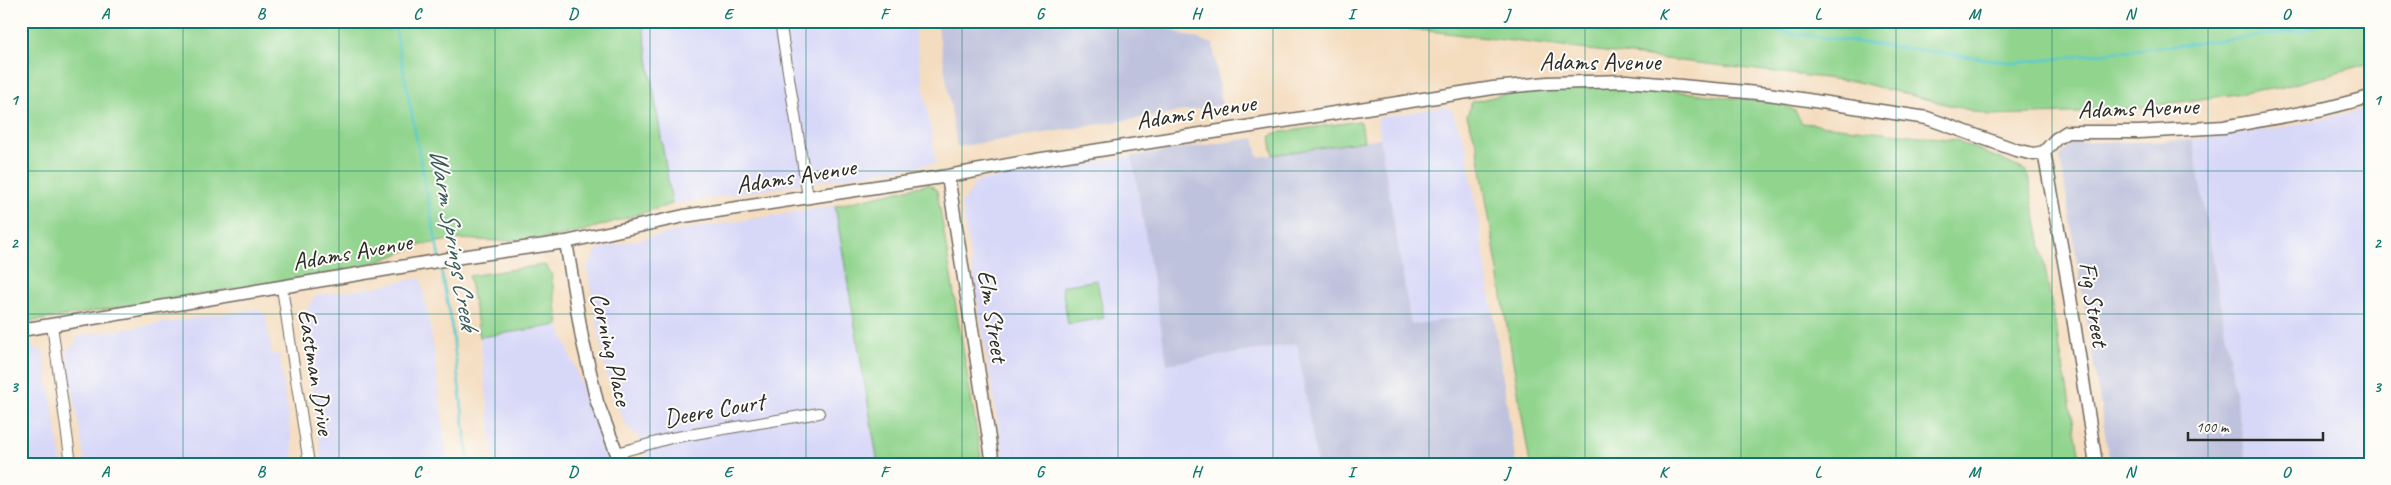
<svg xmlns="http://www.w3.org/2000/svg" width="2391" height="485" font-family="Caveat,sans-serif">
<rect width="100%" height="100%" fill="#fdfcf7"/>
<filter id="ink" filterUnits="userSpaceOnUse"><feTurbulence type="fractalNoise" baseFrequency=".02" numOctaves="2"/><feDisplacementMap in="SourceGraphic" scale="10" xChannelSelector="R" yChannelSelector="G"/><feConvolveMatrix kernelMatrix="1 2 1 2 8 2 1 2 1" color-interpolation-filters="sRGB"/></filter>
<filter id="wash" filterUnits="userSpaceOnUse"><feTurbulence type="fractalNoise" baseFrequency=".0096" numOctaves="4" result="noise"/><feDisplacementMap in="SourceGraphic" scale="20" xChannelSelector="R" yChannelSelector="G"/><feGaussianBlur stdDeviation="1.12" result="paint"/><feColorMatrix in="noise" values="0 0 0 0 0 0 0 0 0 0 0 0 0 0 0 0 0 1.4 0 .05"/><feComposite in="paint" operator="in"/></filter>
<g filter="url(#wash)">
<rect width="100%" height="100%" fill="#f4dcbe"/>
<path fill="#d7d7f8" d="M642,21H913L936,163L672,204Z
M1444,107L1451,109L1466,146L1493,312L1411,325L1377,118Z
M2370,108V464H2247L2193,140L2280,128Z
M1132,156L1167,364L1297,344L1317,464H1005L961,201L965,200L974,186V182Z
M835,206L878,464H645L647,460L641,438L626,426L607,378L587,267L598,249L682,230Z
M421,278L434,350L448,464H322L303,314L316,295L358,290Z
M256,309L265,314L272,355L279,354L295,464H85L66,349L72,348L78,336Z
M559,325L611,464H494L480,337Z
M27,342L39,351L43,350L62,464H21V343Z"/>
<path fill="#bfc2dd" d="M937,21H1145L1213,44L1222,105L957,147Z
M1254,138L1258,157L1380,138L1411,325L1493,312L1516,464H1317L1297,344L1167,364L1132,156Z
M2193,140L2247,464H2110L2060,157L2072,142H2154Z"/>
<path fill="#90d48d" stroke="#5e805c" d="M21,21H642L672,204L586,230L550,238L499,241L456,239L421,245L377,262L344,271L21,323Z
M1345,21H2370V63L2279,88L2108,112L1989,115L1858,82Z
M1597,87L1659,89L1783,104L1795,111L1802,123L1956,140L2027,171L2081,463L1530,464L1477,145L1467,116L1472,102L1501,95L1545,89Z
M1359,121L1361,122L1364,141L1273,155L1270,137L1275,133Z
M929,184L937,190L938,197L982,464H878L835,206Z
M542,265L546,266L551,273L559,325L480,337L469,276Z
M1097,280L1104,318L1068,324L1062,286Z"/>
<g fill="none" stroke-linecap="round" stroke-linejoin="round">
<path stroke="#5ccacf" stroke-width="2.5" d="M394,21L439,257
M1700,21L2017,63L2301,31L2326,21
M440,265L451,321L469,464"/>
</g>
</g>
<g filter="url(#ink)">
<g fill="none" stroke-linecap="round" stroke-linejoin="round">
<defs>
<path id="minor" d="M780,21L808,197
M282,288L309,464
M52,325L71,464
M617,453L671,438L819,413"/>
<path id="tertiary" d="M2044,152L2066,272L2096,464
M948,176L993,464
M566,242L582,338L597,402L621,464
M21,330L461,257L566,242L684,216L948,176L1036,160L1493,88L1548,83L1627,81L1768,94L1927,118L2016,150L2034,154L2044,152L2056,139L2067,132H2139L2224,127L2323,109L2370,97"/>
</defs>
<use href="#minor" stroke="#71695e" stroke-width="12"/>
<use href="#tertiary" stroke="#71695e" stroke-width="15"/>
<use href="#minor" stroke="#fff" stroke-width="10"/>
<use href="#tertiary" stroke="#fff" stroke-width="12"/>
</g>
</g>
<path fill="none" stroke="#0f766e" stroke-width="1" stroke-opacity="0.55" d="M183,21V464M339,21V464M495,21V464M650,21V464M806,21V464M962,21V464M1118,21V464M1273,21V464M1429,21V464M1585,21V464M1741,21V464M1896,21V464M2052,21V464M2208,21V464M21,171H2370M21,314H2370"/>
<g text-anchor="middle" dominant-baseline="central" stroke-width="4" stroke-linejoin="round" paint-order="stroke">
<g font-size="25" fill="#2b2b2b" stroke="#fdfcf7">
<text x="1600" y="62">Adams Avenue</text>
<text transform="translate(2138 108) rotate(-2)">Adams Avenue</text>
<text transform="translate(1196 112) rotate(-9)">Adams Avenue</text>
<text transform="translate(796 176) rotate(-9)">Adams Avenue</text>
<text transform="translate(352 252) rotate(-10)">Adams Avenue</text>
<text transform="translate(2094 304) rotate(81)">Fig Street</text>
<text transform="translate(993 316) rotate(81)">Elm Street</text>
<text transform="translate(611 349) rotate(77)">Corning Place</text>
<text transform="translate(316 372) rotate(81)">Eastman Drive</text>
<text transform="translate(714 410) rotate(-10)">Deere Court</text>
</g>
<g font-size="26" font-style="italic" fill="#3a5b5c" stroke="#fdfcf7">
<text transform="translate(454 239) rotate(80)">Warm Springs Creek</text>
</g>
</g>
<rect width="2391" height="485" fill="none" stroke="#fdfcf7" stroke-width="55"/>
<path d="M2188 432v8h135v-8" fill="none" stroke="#2b2b2b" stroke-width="2.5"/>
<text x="2196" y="432" font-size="15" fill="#2b2b2b" stroke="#fdfcf7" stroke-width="4" paint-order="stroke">100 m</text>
<rect x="28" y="28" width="2336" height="430" fill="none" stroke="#0f766e" stroke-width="2"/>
<g font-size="16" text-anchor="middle" font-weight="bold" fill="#0f766e">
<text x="105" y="19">A</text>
<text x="261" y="19">B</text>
<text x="417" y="19">C</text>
<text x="573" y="19">D</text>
<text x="728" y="19">E</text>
<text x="884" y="19">F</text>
<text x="1040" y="19">G</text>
<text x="1196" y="19">H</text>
<text x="1351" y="19">I</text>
<text x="1507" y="19">J</text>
<text x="1663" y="19">K</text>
<text x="1818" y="19">L</text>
<text x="1974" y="19">M</text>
<text x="2130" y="19">N</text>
<text x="2286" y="19">O</text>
<text x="14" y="105">1</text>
<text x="2377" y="105">1</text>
<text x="14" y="248">2</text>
<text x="2377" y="248">2</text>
<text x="14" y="392">3</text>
<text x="2377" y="392">3</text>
<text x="105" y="477">A</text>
<text x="261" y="477">B</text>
<text x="417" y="477">C</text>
<text x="573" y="477">D</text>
<text x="728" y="477">E</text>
<text x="884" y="477">F</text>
<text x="1040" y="477">G</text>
<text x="1196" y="477">H</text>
<text x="1351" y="477">I</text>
<text x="1507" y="477">J</text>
<text x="1663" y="477">K</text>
<text x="1818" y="477">L</text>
<text x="1974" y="477">M</text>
<text x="2130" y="477">N</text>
<text x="2286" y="477">O</text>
</g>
</svg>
